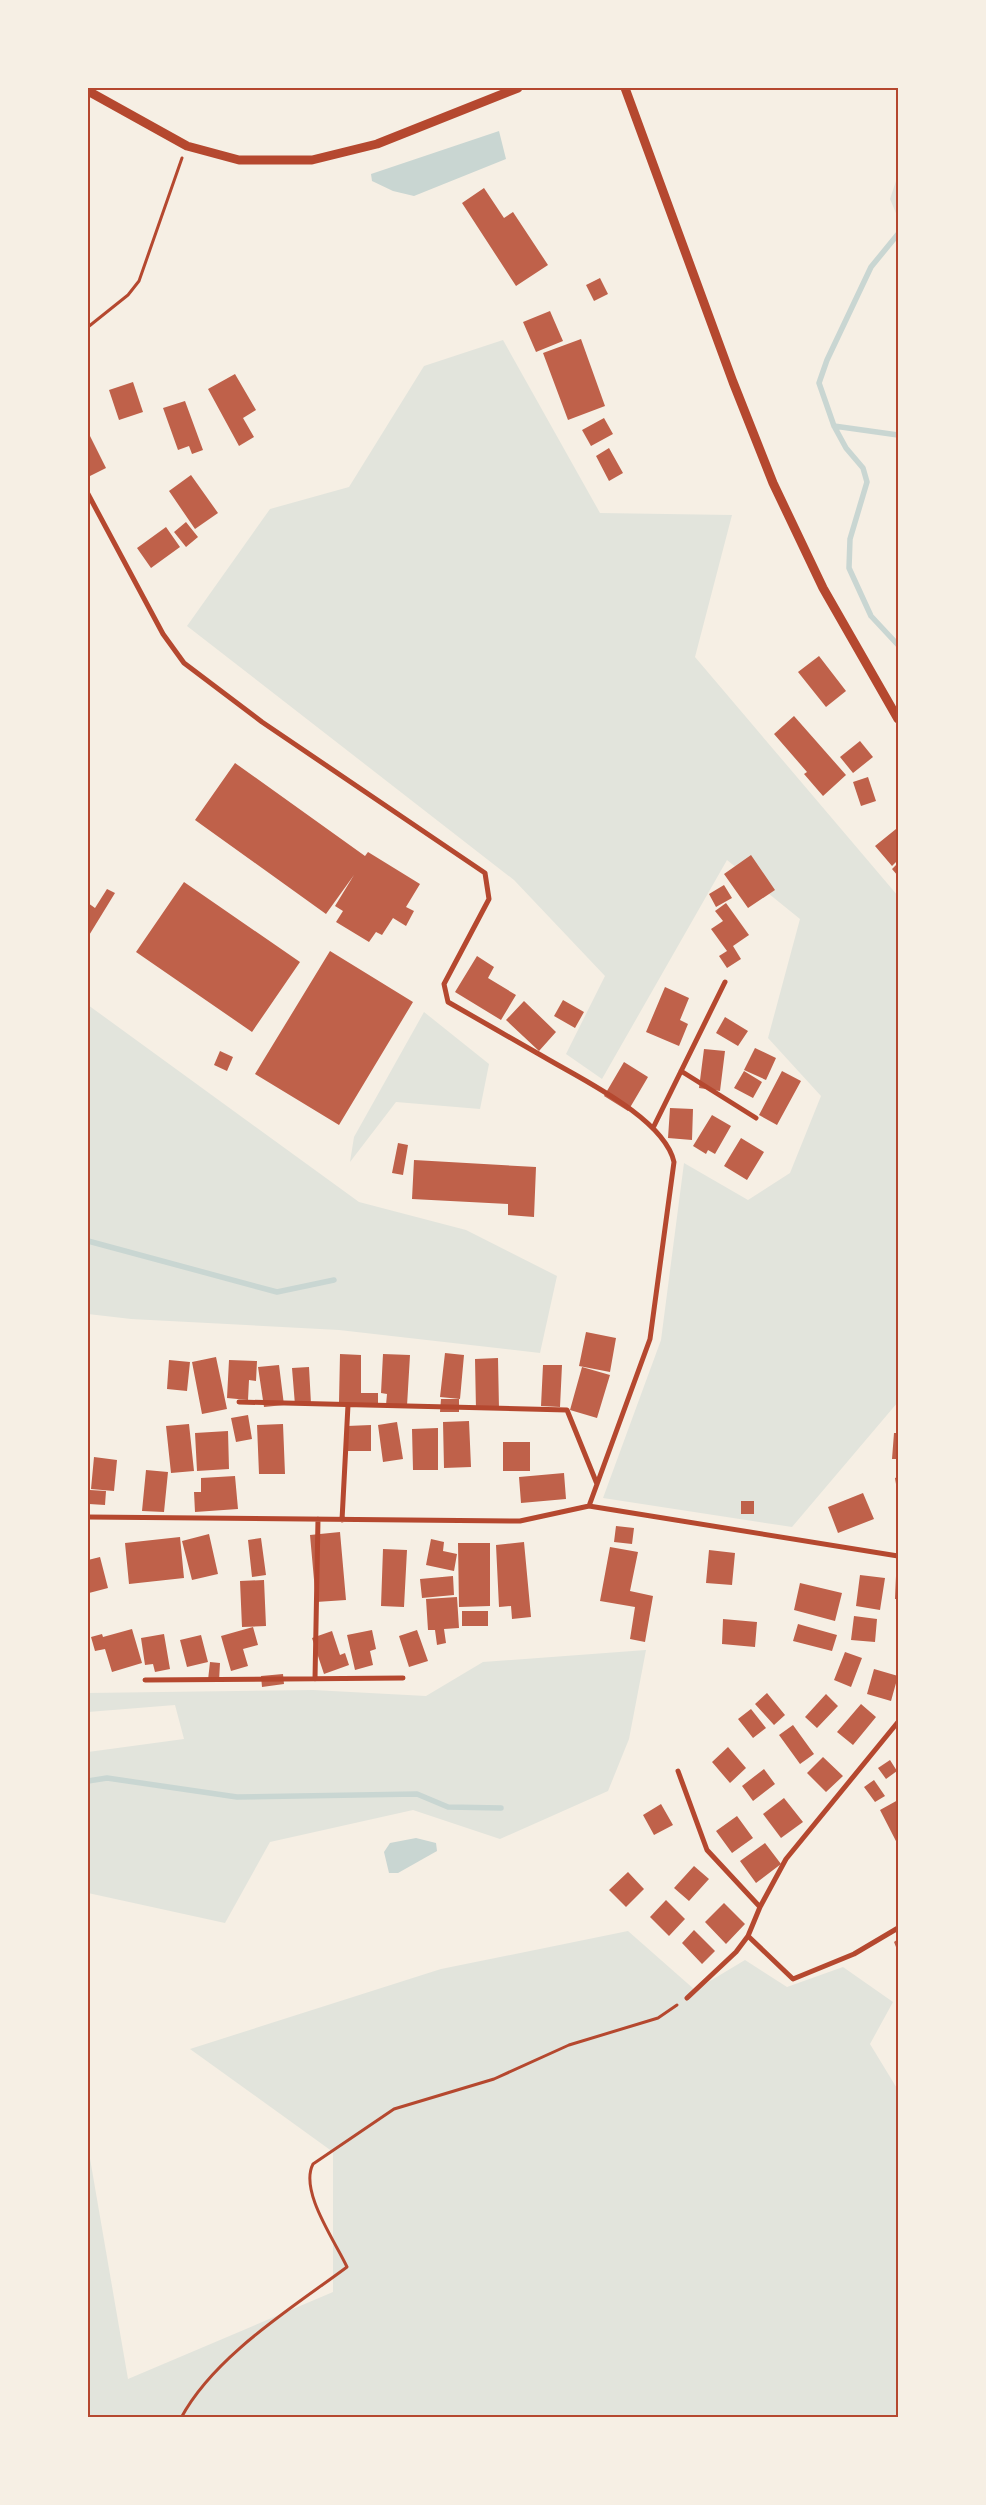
<svg xmlns="http://www.w3.org/2000/svg" width="986" height="2505" font-family="Barlow,sans-serif">
<rect width="100%" height="100%" fill="#f6efe4"/>
<path fill="#e2e4dc" d="M898,175V218L890,199Z
M503,340L600,513L732,515L695,657L898,896V1402L792,1527L603,1498L661,1340L684,1163L748,1200L790,1173L821,1096L768,1038L800,919L727,860L602,1079L566,1054L605,976L514,880L187,626L270,509L349,487L424,366Z
M88,1005L359,1202L466,1230L557,1276L540,1353L339,1330L131,1319L88,1314Z
M424,1012L489,1064L480,1109L396,1102L350,1162L354,1137Z
M646,1650L629,1739L608,1791L500,1839L413,1810L270,1842L225,1923L88,1893V1752L184,1739L175,1705L88,1712V1693L313,1690L426,1696L483,1662Z
M628,1931L695,1990L745,1960L787,1987L843,1967L893,2002L870,2044L898,2090V2417H88V2147L128,2379L333,2292V2152L190,2049L441,1969Z"/>
<path fill="#c9d6d2" d="M499,131L506,159L414,196L393,191L372,181L371,174Z
M416,1838L436,1843L437,1851L398,1873H389L384,1852L390,1843Z"/>
<g fill="none" stroke-linecap="round" stroke-linejoin="round">
<path stroke="#c9d6d2" stroke-width="5.5" d="M898,234L871,267L827,360L819,383L834,426L846,448L863,468L867,482L850,539L849,568L871,616L898,645
M834,426L898,435
M88,1241L277,1292L334,1280
M88,1781L107,1778L237,1797L417,1794L448,1807L501,1808"/>
</g>
<path fill="#bf614a" d="M484,188L504,218L513,212L548,265L516,286L462,203Z
M600,278L608,294L594,301L586,285Z
M550,311L563,341L536,352L523,322Z
M581,339L605,406L568,420L543,353Z
M235,374L256,410L243,418L254,437L239,446L208,389Z
M133,382L143,412L119,420L109,390Z
M185,401L203,450L192,454L189,446L178,450L163,408Z
M604,418L613,434L591,446L582,430Z
M88,432L106,468L88,477Z
M609,448L623,473L609,481L596,456Z
M191,475L218,513L195,529L169,491Z
M186,522L198,537L186,547L174,532Z
M166,527L180,547L151,568L137,548Z
M819,656L846,691L826,707L798,672Z
M794,716L846,775L823,796L804,774L807,772L774,734Z
M860,741L873,757L853,773L840,757Z
M235,763L365,856L368,852L420,884L406,907L414,911L406,926L393,918L382,935L376,932L369,942L336,922L343,911L335,906L354,875L326,914L195,820Z
M868,777L876,801L861,806L853,782Z
M896,829L898,832V860L892,866L875,846Z
M751,855L775,890L748,908L724,874Z
M898,863V876L892,869Z
M184,882L300,962L252,1032L136,952Z
M724,885L732,898L716,907L709,894Z
M107,889L115,893L88,937V903L95,908Z
M726,903L749,935L733,946L741,959L727,968L719,956L727,951L711,929L723,921L715,911Z
M330,951L413,1002L339,1125L255,1074Z
M477,956L494,967L488,978L516,995L501,1020L455,992Z
M665,987L689,998L680,1020L688,1024L679,1046L646,1032Z
M563,1000L584,1012L575,1028L554,1016Z
M524,1001L556,1032L539,1051L506,1020Z
M725,1017L748,1031L738,1046L716,1033Z
M755,1048L776,1058L766,1080L744,1070Z
M704,1049L725,1051L720,1091L699,1088Z
M220,1051L233,1057L227,1071L214,1065Z
M624,1062L648,1077L628,1111L604,1096Z
M744,1071L762,1082L753,1098L734,1088Z
M782,1071L801,1081L777,1125L759,1115Z
M670,1108L693,1109L692,1140L668,1138Z
M712,1115L731,1126L715,1154L708,1150L706,1154L693,1146Z
M741,1138L764,1152L747,1180L724,1166Z
M398,1143L408,1145L403,1175L392,1173Z
M414,1160L536,1167L534,1217L508,1215V1204L412,1199Z
M586,1332L616,1338L610,1372L579,1366Z
M445,1353L464,1355L460,1399L440,1397Z
M340,1354L361,1355V1393H378V1406L339,1402Z
M383,1354L410,1355L407,1406L386,1405L387,1394L381,1393Z
M216,1357L227,1409L202,1414L192,1362Z
M498,1358L499,1409L476,1410L475,1359Z
M169,1360L190,1362L187,1391L167,1389Z
M229,1360L257,1361L256,1381L249,1380L248,1400L227,1398Z
M279,1365L284,1405L264,1407L258,1367Z
M543,1365H562L560,1407L541,1406Z
M309,1367L311,1404L295,1405L292,1368Z
M582,1367L610,1375L597,1418L570,1410Z
M441,1399H459V1412H440Z
M248,1415L252,1439L236,1442L231,1418Z
M469,1421L471,1467L444,1468L443,1422Z
M397,1422L403,1459L383,1462L378,1425Z
M189,1424L194,1471L171,1473L166,1426Z
M283,1424L285,1474H259L257,1425Z
M371,1425V1451H347V1426Z
M438,1428V1470H413L412,1429Z
M228,1431L229,1469L197,1471L195,1433Z
M894,1433H898V1459H892Z
M503,1442H530V1471H503Z
M94,1457L117,1460L114,1491L91,1489Z
M146,1470L168,1472L164,1512L142,1511Z
M564,1473L566,1499L521,1503L519,1477Z
M235,1476L238,1509L195,1512L194,1492H201V1478Z
M898,1477V1490H897L895,1478Z
M90,1490L106,1491L105,1505L89,1504Z
M863,1493L874,1519L838,1533L828,1507Z
M741,1501H754V1514H741Z
M616,1526L634,1528L632,1544L614,1542Z
M340,1532L346,1600L316,1602L310,1535Z
M209,1534L218,1574L192,1580L182,1541Z
M180,1537L184,1578L129,1584L125,1543Z
M261,1538L266,1575L252,1577L248,1540Z
M431,1539L444,1542L443,1551L457,1554L454,1571L426,1565Z
M524,1542L531,1617L512,1619L511,1606L499,1607L496,1545Z
M458,1543H490V1606L459,1607Z
M610,1547L638,1552L630,1591L653,1596L645,1642L630,1639L635,1607L600,1601Z
M383,1549L407,1550L404,1607L381,1606Z
M709,1550L735,1553L732,1585L706,1583Z
M100,1557L108,1588L89,1593L88,1560Z
M860,1575L885,1578L880,1610L856,1606Z
M453,1576L454,1595L422,1598L420,1579Z
M896,1576H898V1599H895Z
M264,1580L266,1626L242,1627L240,1581Z
M800,1583L842,1593L835,1621L794,1610Z
M457,1597L459,1628L444,1629L446,1643L437,1645L435,1630H428L426,1599Z
M462,1611H488V1626H462Z
M854,1616L877,1619L875,1642L851,1640Z
M723,1619L757,1622L755,1647L722,1644Z
M798,1624L837,1635L832,1651L793,1641Z
M253,1627L258,1645L243,1649L248,1666L231,1671L221,1636Z
M132,1629L142,1663L112,1672L105,1649L95,1651L91,1637L102,1634L103,1637Z
M372,1630L376,1649L370,1651L373,1665L355,1670L347,1635Z
M417,1630L428,1661L409,1667L399,1636Z
M332,1631L340,1655L345,1653L349,1665L324,1674L312,1638Z
M164,1634L170,1669L155,1672L153,1664L145,1665L141,1638Z
M201,1635L208,1662L187,1667L180,1640Z
M845,1652L862,1658L851,1687L834,1680Z
M210,1662L220,1663L219,1681L208,1680Z
M874,1669L898,1676L891,1701L867,1694Z
M283,1674L284,1684L262,1687L261,1676Z
M767,1693L785,1715L774,1725L755,1704Z
M826,1694L838,1706L817,1728L805,1717Z
M861,1704L876,1717L853,1745L837,1732Z
M751,1709L766,1728L753,1738L738,1719Z
M793,1725L814,1754L800,1764L779,1735Z
M728,1747L746,1768L730,1783L712,1762Z
M823,1757L843,1776L826,1792L807,1773Z
M890,1760L897,1771L886,1779L878,1768Z
M764,1769L775,1784L753,1801L742,1786Z
M874,1780L885,1796L875,1802L864,1787Z
M784,1798L803,1822L781,1838L763,1814Z
M898,1800V1845L880,1810Z
M661,1804L673,1825L654,1835L643,1815Z
M737,1816L753,1838L732,1853L716,1831Z
M765,1843L781,1864L756,1883L740,1861Z
M694,1866L709,1879L689,1901L674,1888Z
M628,1872L644,1889L626,1907L609,1890Z
M666,1900L685,1919L669,1936L650,1917Z
M724,1903L745,1924L726,1944L705,1922Z
M694,1930L715,1951L702,1964L682,1943Z
M898,1939V1952L894,1942Z"/>
<g fill="none" stroke-linecap="round" stroke-linejoin="round">
<path stroke="#b5482f" stroke-width="3" d="M88,327L128,295L139,281L182,158
M181,2418C214,2356 292,2308 347,2267C335,2241 299,2191 313,2164L394,2109L494,2079L569,2045L658,2018L677,2005"/>
<path stroke="#b5482f" stroke-width="5" d="M88,494L163,634L184,663L262,722L485,873L489,899L444,984L448,1002C480,1020 512,1039 544,1057C581,1079 664,1118 674,1162L650,1339L589,1506L898,1556
M681,1071L756,1118
M653,1128L725,982
M239,1402L567,1410L597,1484
M88,1517L520,1521L589,1506
M342,1520L348,1405
M315,1679L318,1519
M145,1680L403,1678
M678,1771L707,1850L760,1907
M748,1936L793,1979L854,1954L898,1928
M687,1998L736,1952L748,1936L760,1907L786,1859L898,1722"/>
<path stroke="#b5482f" stroke-width="9" d="M625,88L733,382L773,483L823,588L898,719
M88,91L187,146L239,160H312L377,144L518,88"/>
</g>
<rect width="986" height="2505" fill="none" stroke="#f6efe4" stroke-width="178"/>
<rect x="89" y="89" width="808" height="2327" fill="none" stroke="#b5482f" stroke-width="2"/>
</svg>
